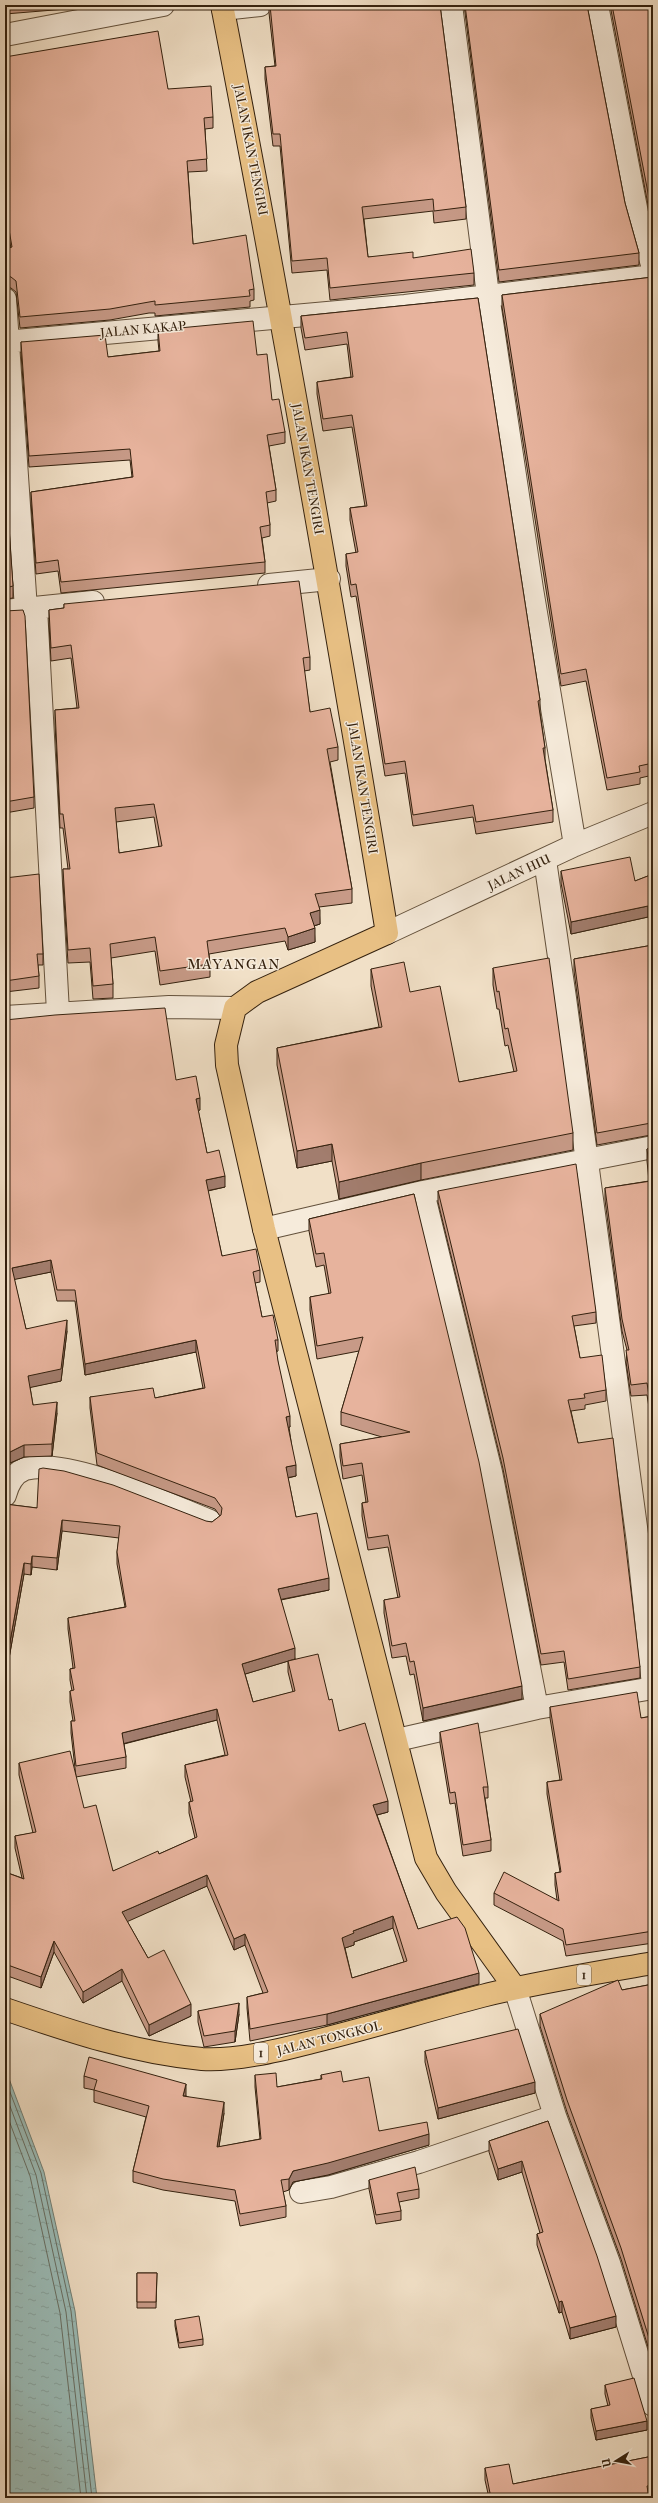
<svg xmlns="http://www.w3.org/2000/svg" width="658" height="2503" font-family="'IM FELL French Canon',serif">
<defs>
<pattern id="water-ripples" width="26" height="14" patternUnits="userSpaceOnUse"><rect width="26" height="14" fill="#9bbdb9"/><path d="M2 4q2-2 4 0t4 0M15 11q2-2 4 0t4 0" fill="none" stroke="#86a29e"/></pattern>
</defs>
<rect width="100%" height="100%" fill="#f1e0c7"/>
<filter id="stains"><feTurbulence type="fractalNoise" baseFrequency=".005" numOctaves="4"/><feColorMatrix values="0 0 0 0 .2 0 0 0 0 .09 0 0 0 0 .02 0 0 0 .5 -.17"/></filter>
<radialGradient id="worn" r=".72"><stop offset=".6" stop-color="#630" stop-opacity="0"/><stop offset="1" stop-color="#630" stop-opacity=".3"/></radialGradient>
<path fill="url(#water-ripples)" stroke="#727f75" d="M5,2068L44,2172L75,2311L97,2498H5Z"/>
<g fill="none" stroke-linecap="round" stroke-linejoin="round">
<path stroke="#686f64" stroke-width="1" d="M5,2079L41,2173L71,2311L92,2498
M5,2093L36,2175L66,2312L87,2498
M5,2110L30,2176L60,2313L81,2498"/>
<defs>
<path id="minor" d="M451,5L488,295L532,589L575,845
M597,5L637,213L653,268
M223,9L260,5
M5,35L163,5
M5,299L26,609
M5,342L405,306L653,276
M269,585L329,579
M36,608L58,1012
M5,611L93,602
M545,860L565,998L638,1542L653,1685
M387,933L575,845L653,813
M5,1017L169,1007L235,1008
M423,1192L491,1472L537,1708
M264,1229L423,1192L653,1147
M5,1495C8,1484 14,1473 25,1469C68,1457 167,1504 210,1521
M397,1740L537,1708L653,1688
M515,1988L555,2116L609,2263L653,2405
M301,2192L331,2187L419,2162L555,2116"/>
<path id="major" d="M222,5C282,314 336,623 387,933L257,992L235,1008L226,1045L227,1065L264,1229L426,1858L446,1892L515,1988"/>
<path id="highway" d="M5,2009C69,2031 134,2053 202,2059C235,2061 276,2051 308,2043C366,2029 424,2011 482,1996C539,1982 596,1973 653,1963"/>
</defs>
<use href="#minor" stroke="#63513c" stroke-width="24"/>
<use href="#major" stroke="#34210e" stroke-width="24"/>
<use href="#highway" stroke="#34210e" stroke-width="24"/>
<use href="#minor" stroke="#f6ebdb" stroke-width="22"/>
<use href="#major" stroke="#e8c084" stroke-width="22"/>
<use href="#highway" stroke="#e8c084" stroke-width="22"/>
</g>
<path fill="#c79a87" stroke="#34210e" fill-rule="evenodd" d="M5,5H66V9L5,14Z
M269,5H440L466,207V219L434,223L433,211L364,219L368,257L413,258L474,273V285L330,300L327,270L292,273L280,146H273L265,79V67L275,66L269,13Z
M464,5H587L625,203L639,253V265L499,282Z
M610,5H653V223L649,210Z
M5,57L168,89L213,117V128L205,129L207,171L188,172L193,244L254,289V300L250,301V307L155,316V313H149L110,320L20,328L16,292L11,288L5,287V249L11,248L6,224H5Z
M653,277V775L640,778V784L607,790L586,681L561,686L502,307V295Z
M478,298L540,700V712L545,748V759L553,810V822L476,834L473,817L413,826L405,773L385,776L356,596L351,597L346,566V554L356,553L350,520V508L365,506L352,427L323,431L317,394V382L351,377L347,344L305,350L301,328V316Z
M158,330L257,355L272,400L285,432V443L269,446L276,490V501L267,503L270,525V536L262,538L265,562V573L61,593L58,571L36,574L31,503V492L132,477L130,460L29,467L21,353V342L108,357L159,351L158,341Z
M5,496L13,586V598L5,599Z
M64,604L310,657V670L304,671L310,712L338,747V760L330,762L352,889V903L319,907L320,924L314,926L315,942L288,950L285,941L209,954L210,964V977L160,985L155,951L111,958L113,984V998L93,999L90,962L68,963L63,883V869H68L63,828H60L55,724V710L77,708L71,658L51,661L49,624V610L64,608ZM154,817L159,847L119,853L116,822Z
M5,611L34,797V808L5,813Z
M561,871L635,881L653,874V928L648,917L571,934L561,883Z
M5,878L43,954V965H38L39,976V988L5,992Z
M653,945V1135H651L597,1145L574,971V959Z
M493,968L573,1133V1150L421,1180L339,1199L332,1161L297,1168L277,1065V1048L379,1027L371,986V969L410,992L459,1082L514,1072L508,1045L505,1046L499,1009H497L493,985Z
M5,1020L176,1080L200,1110H198L207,1153L225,1187L208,1191L222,1256L260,1270V1282L255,1283L262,1317L278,1340V1351L276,1352L290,1427H289L296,1476L288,1478L296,1517L329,1590L281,1600L295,1659L329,1700L339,1731L388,1812L377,1815L418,1929L479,1984L327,2025L250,2041L247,2008V1997L263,1993L245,1945L234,1950L207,1886L127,1921L148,1958L191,2016L149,2036L122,1981L83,2003L54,1952L41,1988L5,1975V1872L22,1878L15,1848V1836L33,1833L19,1775V1763L84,1808L113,1871L159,1854L195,1838L189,1813V1802H191L185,1777V1765L225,1755L217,1720L124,1744L126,1757V1768L76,1777L71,1733V1721H73L70,1702V1691H72L70,1680V1669L73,1668L68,1629V1618L125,1607L117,1564V1552L119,1538L62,1531L57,1570L32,1567L31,1575L24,1574L8,1664H5V1504L37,1508L212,1522L220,1516L215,1509L97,1465L90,1408V1397L155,1398L203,1388L196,1352L85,1375L75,1301H57L51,1272L14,1279L26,1329L67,1331L61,1381L30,1387L33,1405L57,1413L52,1456L24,1457L10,1463H5ZM288,1661V1672L293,1692L253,1702L245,1674ZM393,1928L404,1962L352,1978L345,1948L354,1945V1942Z
M653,1147V1432L647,1395L631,1396L626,1362L627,1350L622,1331L605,1200V1188L649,1181L647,1161V1149Z
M438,1191L596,1312V1323L574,1326L580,1358L606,1390V1401L585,1405V1409L571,1411L578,1443L640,1667V1678L568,1690L564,1662L541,1665L503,1469L438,1202Z
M414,1194L522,1699L423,1721L414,1674L410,1675L406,1656L392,1658L384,1613V1600L398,1598L388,1547L368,1550L362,1516V1503L366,1502L362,1475L343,1479L340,1457V1444L382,1437L341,1425V1412L359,1351L317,1359L310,1310V1297L329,1294L324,1265L316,1267L309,1231V1219Z
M550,1707L641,1718L653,1716V1943L566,1956L563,1941L494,1905V1893L557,1900L555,1885V1873L560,1872L547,1794V1782L560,1780L550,1718Z
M440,1732L488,1787V1798H485L491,1840V1851L463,1856L455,1803L450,1804L440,1743Z
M653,1984V2363L621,2259L567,2112L540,2026V2014L622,1990Z
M198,2011L239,2014L235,2042L204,2047L198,2022Z
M425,2051L535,2093L438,2119L425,2062Z
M255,2075L277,2087L321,2079V2075L343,2082L379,2131L429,2145L328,2175L293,2182L289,2190L283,2192L286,2206V2217L240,2226L235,2201L163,2190L133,2182V2171L146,2117L94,2102V2090L84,2088V2076L186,2096L224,2113L219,2147L260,2139L255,2087Z
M548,2121L616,2327L570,2339L562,2312L559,2313L537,2245V2234L540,2233L522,2172L498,2180L489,2152V2141Z
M369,2180L419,2189V2198L399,2202L401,2211V2220L376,2224L369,2189Z
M137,2273H157L156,2308H137Z
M175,2320L203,2339V2345L179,2348L175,2326Z
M605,2385L647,2430L596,2440L591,2418V2409L608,2406L605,2394Z
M653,2456V2497L649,2498H489L485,2480V2468L513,2484Z"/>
<path fill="#a27d6e" stroke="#34210e" d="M648,906V917L571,934V922Z
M320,910V924L310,927V913Z
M315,928V942L288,950V937Z
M200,1098V1110L196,1111V1099Z
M332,1144V1161L297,1168V1151Z
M421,1163V1180L339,1199V1182Z
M225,1176V1187L206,1191V1180Z
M51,1260V1272L12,1280V1268Z
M67,1320V1331L61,1381L28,1388V1376Z
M196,1340V1352L85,1375V1364Z
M57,1402V1413L52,1456V1444Z
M290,1416V1427L286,1428V1417Z
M24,1445V1457L10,1463V1452Z
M296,1465V1476L286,1478V1467Z
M62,1520V1531L57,1570V1558Z
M32,1556V1567L31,1575V1564Z
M24,1563V1574L8,1664V1653Z
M329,1578V1590L278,1600V1589Z
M295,1648V1659L242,1675V1664Z
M522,1686V1699L423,1721V1708Z
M217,1709V1720L122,1744V1733Z
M7,1745V1756L5,1761V1750Z
M388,1801V1812L373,1816V1805Z
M207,1875V1886L122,1924V1912Z
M393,1916V1928L354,1942V1945L342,1949V1938L353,1931Z
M245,1934V1945L234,1950V1939Z
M54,1941V1952L41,1988V1977Z
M122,1969V1981L83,2003V1992Z
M479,1973V1984L327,2025V2014Z
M239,2003V2014L235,2042V2031Z
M191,2004V2016L149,2036V2025Z
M535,2082V2093L438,2119V2108Z
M186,2084V2096H183Z
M224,2102V2113L217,2159V2147Z
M429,2134V2145L328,2175L293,2182L289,2190V2179L293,2171Z
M522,2161V2172L498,2180V2169Z
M562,2301V2312L559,2313V2302Z
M616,2316V2327L570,2339V2328Z
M647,2421V2430L596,2440V2431Z"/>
<path fill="#e7b39d" stroke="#34210e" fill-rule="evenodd" d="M270,5H440L466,207L434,211L433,199L362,207L368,257L413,252V258L471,249L474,273L330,288L327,258L292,261L280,134H273L265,67L276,66Z
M465,5H587L625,203L639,253L499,270Z
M612,5H653V211L649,198Z
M158,31L168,89L211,86L213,117L204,118L207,159L187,161L193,244L246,235L254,289L249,290L250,296L155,305V301L149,302L110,309L20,317L16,281L11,277L5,275V249L12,247L6,212H5V57Z
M653,277V763L639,766L640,772L607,778L586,669L561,674L502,295Z
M478,298L540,700L538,701L545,748H543L553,810L476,822L473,805L413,815L405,761L385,764L356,584L351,585L346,554L358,552L350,508L367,506L352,415L323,419L317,382L353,377L347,332L305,338L301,316Z
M253,321L257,355L267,354L272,400L279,399L285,432L267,435L276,490L266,492L270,525L260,527L265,562L61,582L58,560L36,563L31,492L133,477L130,449L29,456L21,342L105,335L108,357L160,351L158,330Z
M5,496H7L13,586L5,588Z
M299,581L310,657L303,658L310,712L330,708L338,747L327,749L352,889L315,894L320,910L310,913L315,928L288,937L285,928L207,941L210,964L160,971L155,937L110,944L113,984L93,986L90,948L68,950L63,869H70L63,814H60L55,710L79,708L71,645L51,648L49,610L64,608V604ZM154,804L162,846L119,853L115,808Z
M23,610L25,616L34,797L5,802V611Z
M630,857L635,881L653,874V917L648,906L571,922L561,871Z
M39,874L43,954H37L39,976L5,981V878Z
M653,945V1124L651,1123L597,1133L574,959Z
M549,958L573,1133L421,1163L339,1182L332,1144L297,1151L277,1048L382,1027L371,969L404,962L410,992L440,986L459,1082L517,1071L508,1028L505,1029L499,991L497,992L493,968Z
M165,1008L176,1080L196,1076L200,1098L196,1099L207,1153L219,1150L225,1176L206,1180L222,1256L256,1249L260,1270L253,1272L262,1317L273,1315L278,1340H275L278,1361L290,1416L286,1417L296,1465L286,1467L296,1517L317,1513L329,1578L278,1589L295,1648L242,1664L253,1702L295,1691L288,1661L318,1654L329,1700L332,1699L339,1731L365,1723L388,1801L373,1805L418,1929L457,1917L465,1928L479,1973L327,2014L250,2029L247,1997L268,1992L245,1934L234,1939L207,1875L122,1912L148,1958L164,1950L191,2004L149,2025L122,1969L83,1992L54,1941L41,1977L5,1964V1872L24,1879L15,1836L36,1832L19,1763L70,1751L84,1808L96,1805L113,1871L158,1851L159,1854L197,1837L189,1802L193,1801L185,1765L228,1755L217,1709L122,1733L126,1757L76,1766L71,1721H75L70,1691L74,1690L70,1669L75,1668L68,1618L126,1607L117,1552L120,1526L62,1520L57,1558L32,1556L31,1564L24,1563L8,1653L5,1652V1504L37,1508L39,1469L43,1468L64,1471L113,1485L206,1521L212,1522L221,1515L222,1508L215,1498L97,1453L90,1397L153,1388L155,1398L205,1388L196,1340L85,1364L75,1290H57L51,1260L12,1268L26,1329L67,1320L61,1369L28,1376L33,1405L57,1402L52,1444L24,1445L10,1452L5,1451V1020L55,1015ZM393,1916L407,1961L352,1978L342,1938L354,1933L353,1931Z
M653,1147V1421L647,1383L631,1385L626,1350H629L622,1319L605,1188L651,1181L647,1149Z
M576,1164L596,1312L572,1316L580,1358L602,1355L606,1390L584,1394L585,1398L568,1400L578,1443L613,1438L640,1667L568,1679L564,1651L541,1654L503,1458L438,1191Z
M414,1194L479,1462L522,1686L423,1708L414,1661L410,1662L406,1643L392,1646L384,1600L400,1597L388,1535L368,1538L362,1503L368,1502L362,1463L343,1466L340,1444L410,1432L341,1412L363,1337L317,1346L310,1297L331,1293L324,1253L316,1254L309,1219Z
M637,1692L641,1718L653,1716V1931L566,1945L563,1929L494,1893L504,1872L559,1901L555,1873L561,1872L547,1782L562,1780L550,1707Z
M5,1721H7V1745L5,1750Z
M478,1723L488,1787H483L491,1840L463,1845L455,1792L450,1793L440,1732Z
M618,1980L622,1990L653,1984V2351L621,2248L567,2100L540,2014Z
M239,2003L235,2031L204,2036L198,2011Z
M518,2029L535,2082L438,2108L425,2051Z
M89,2057L186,2084L183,2096L224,2102L217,2147L261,2139L255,2075L276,2073L277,2087L322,2079L321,2075L341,2071L343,2082L369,2077L379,2131L427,2122L429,2134L328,2163L293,2171L289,2179L281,2180L286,2206L240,2214L235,2190L163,2179L133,2171L149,2106L94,2090L97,2080L84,2076Z
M548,2121L597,2256L616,2316L570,2328L562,2301L559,2302L537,2234L543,2232L522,2161L498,2169L489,2141Z
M415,2167L419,2189L397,2193L401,2211L376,2215L369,2180Z
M137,2273H157L156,2302H137Z
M199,2316L203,2339L179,2343L175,2320Z
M634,2378L647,2421L596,2431L591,2409L610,2405L605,2385Z
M653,2456V2485L647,2486L649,2498H491L485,2468L509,2464L513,2484Z"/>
<g text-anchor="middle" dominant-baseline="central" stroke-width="3" stroke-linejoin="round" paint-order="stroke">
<g fill="#f6ebdb" stroke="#6e5e4c" stroke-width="1">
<rect x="577" y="1965" width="14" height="20" rx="3"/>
<rect x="254" y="2043" width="14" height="20" rx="3"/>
</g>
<g font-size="12" font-weight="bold" fill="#34210e">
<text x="584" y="1975">1</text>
<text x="261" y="2053">1</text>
</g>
<g font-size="13" fill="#34210e" stroke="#f6ebdb">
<text transform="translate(251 150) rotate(79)">JALAN IKAN TENGIRI</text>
<text transform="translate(143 329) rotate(-5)">JALAN KAKAP</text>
<text transform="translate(308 469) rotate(80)">JALAN IKAN TENGIRI</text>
<text transform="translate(363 788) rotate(81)">JALAN IKAN TENGIRI</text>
<text transform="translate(519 872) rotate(-25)">JALAN HIU</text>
<text transform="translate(329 2038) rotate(-14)">JALAN TONGKOL</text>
</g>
<g font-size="15" letter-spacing="1" fill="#34210e" stroke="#f6ebdb">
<text x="234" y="964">MAYANGAN</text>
</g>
</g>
<rect width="658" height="2503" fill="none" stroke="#f1e0c7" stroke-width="20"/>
<rect x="6" y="6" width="646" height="2491" fill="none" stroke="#34210e" stroke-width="2"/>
<rect x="10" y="10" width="638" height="2483" fill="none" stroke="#34210e"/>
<g transform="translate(616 2461) rotate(259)" stroke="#f6ebdb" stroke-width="3" paint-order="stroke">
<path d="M0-3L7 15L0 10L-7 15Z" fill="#34210e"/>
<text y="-6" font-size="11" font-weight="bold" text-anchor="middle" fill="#34210e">U</text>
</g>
<rect width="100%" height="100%" filter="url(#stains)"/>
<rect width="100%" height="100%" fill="url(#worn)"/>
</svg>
